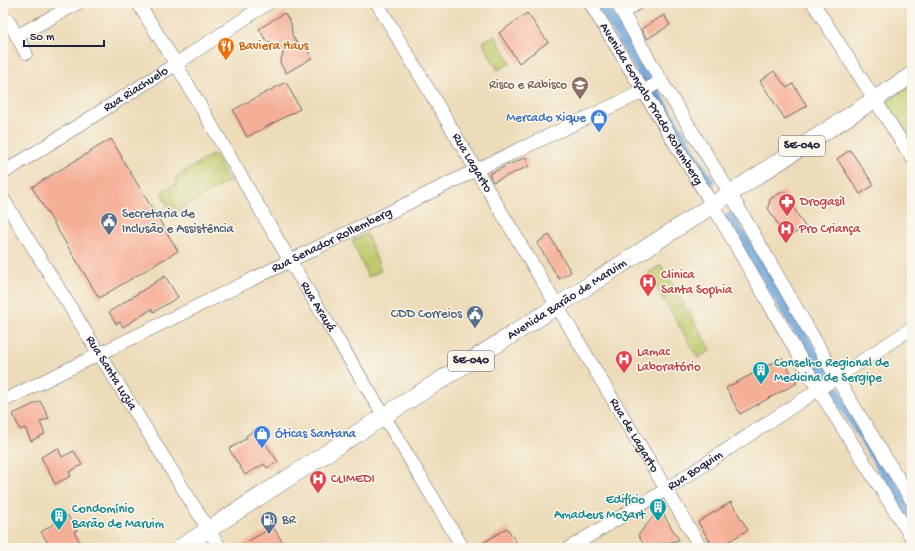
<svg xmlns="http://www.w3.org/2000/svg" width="915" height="551" font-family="'Gochi Hand',sans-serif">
<defs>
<pattern id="grass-tufts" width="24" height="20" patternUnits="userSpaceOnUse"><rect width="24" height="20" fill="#bfcb6d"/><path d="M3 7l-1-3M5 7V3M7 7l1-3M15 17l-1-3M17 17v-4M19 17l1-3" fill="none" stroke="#a4ae5f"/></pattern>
</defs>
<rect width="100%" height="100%" fill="#fbf7ec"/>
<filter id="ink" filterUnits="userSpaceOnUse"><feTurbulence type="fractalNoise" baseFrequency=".025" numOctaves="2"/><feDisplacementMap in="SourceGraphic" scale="8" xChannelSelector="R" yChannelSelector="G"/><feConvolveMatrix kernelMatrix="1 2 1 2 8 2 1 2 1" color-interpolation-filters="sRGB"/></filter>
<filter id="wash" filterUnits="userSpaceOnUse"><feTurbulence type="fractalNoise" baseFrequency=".012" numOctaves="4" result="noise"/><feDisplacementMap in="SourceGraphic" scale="16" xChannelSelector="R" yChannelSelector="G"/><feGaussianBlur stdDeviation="0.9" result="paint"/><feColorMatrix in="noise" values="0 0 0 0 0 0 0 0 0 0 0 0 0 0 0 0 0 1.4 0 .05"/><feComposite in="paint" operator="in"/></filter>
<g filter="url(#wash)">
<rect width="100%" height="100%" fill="#eddcba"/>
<path fill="url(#grass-tufts)" stroke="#707654" d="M214,154L229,181L172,214L161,192L177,183L175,177Z
M367,234L381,271L368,277L352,241Z
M661,265L711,350L698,358L648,273Z"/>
<path fill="#bfcb6d" stroke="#707654" d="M494,35L511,63L498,70L486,49L483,42Z
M912,85V145L887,105L889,100Z"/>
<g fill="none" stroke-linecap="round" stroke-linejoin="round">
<path stroke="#69a2d8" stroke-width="11" d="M601,3L709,183
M730,218L912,517"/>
</g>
<g id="blocks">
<path fill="#f6af97" d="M284,13L291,23L292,35L296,42L306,48L312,58L286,73L280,63L284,51L278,43L267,42L259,29Z
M527,13L548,42L519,63L499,33Z
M664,15L670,25L647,39L641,29Z
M774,71L787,88L793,84L807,106L785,119L760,81Z
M286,82L300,109L247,137L233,110Z
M111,139L122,157H121L178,251L99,298L32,187Z
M850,150L874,185L860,194L837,159Z
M526,157L529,166L493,182L489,174Z
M784,191L805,227L786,238L768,208L770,199Z
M549,235L571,272L559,279L537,243Z
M165,276L178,297L154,312L152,309L123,327L120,322L116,324L109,312Z
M782,358L797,383L740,414L726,388Z
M40,401L49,418L40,422L45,434L31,441L25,428L20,430L13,414Z
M256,429L278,462L267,468L264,464L245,475L229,449L247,438L246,436Z
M58,448L62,457L74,451L82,465L69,472L71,476L55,484L41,457Z
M731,502L748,530L717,548H714L698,522Z
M660,509L679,540L646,548L638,535Z
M67,515L77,530L74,532L84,548H56L53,543H48L41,532Z
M273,527L286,548H236Z
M507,528L520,548H475Z"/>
</g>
</g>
<g filter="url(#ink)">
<use href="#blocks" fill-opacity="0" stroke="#696367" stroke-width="1"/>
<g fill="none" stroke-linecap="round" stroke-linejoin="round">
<defs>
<g id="minor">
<path id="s1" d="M138,3L176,64L290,261L384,416L463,548"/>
<path id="s2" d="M377,3L701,548"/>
<path id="s3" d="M590,3L716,211L818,389L912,538"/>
<path d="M617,3L661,81L730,193L836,377L912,501"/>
<path d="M813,3L912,158"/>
<path d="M623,12L638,3"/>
<path d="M8,20L26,53"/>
<path d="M17,36L78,3"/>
<path id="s4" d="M3,173L176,64L268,3"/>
<path id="s5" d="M3,199L220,548"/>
<path id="s6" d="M3,401L476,170L644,91L661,81"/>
<path id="s7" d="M569,548L667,489L912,328"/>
</g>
<g id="major">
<path id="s8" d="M180,548L384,416L568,299L912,75"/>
</g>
</defs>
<use href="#minor" stroke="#696367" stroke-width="14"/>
<use href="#major" stroke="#696367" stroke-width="18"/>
<use href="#minor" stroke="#fff" stroke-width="13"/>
<use href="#major" stroke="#fff" stroke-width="17"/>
</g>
</g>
<defs>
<symbol id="restaurant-pin" viewBox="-11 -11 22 30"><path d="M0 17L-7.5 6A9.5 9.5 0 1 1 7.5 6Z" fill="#e8710a" stroke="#fbf7ec"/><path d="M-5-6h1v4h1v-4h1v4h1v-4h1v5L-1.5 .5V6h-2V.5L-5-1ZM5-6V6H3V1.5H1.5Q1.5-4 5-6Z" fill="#fff"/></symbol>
<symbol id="school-pin" viewBox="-11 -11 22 30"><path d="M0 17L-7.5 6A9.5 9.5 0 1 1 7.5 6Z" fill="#8d6e63" stroke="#fbf7ec"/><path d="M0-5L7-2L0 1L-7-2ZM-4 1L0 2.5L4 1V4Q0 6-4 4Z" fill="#fff"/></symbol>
<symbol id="shop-pin" viewBox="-11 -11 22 30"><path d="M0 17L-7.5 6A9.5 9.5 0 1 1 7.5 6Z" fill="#3f7fe0" stroke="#fbf7ec"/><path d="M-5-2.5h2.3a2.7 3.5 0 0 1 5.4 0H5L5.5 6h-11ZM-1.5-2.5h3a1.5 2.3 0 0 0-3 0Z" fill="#fff"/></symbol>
<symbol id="pharmacy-pin" viewBox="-11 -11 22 30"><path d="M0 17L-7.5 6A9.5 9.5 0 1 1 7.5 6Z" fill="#e0444e" stroke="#fbf7ec"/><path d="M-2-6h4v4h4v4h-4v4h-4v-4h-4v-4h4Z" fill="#fff"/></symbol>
<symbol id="civic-pin" viewBox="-11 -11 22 30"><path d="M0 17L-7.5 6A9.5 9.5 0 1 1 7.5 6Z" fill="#5c6f8a" stroke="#fbf7ec"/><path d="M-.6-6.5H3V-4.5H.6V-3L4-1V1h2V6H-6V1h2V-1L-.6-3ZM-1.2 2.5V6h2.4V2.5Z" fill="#fff"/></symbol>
<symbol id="hospital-pin" viewBox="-11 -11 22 30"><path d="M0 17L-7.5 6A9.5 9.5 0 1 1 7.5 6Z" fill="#e0444e" stroke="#fbf7ec"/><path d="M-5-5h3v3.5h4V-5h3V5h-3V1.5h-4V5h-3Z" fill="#fff"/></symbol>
<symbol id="building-pin" viewBox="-11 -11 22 30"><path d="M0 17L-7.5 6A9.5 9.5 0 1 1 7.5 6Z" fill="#0f9aa8" stroke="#fbf7ec"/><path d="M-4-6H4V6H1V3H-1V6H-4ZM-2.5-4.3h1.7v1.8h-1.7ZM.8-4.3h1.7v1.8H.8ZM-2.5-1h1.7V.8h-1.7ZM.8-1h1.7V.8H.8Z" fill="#fff"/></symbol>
<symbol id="fuel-pin" viewBox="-11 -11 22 30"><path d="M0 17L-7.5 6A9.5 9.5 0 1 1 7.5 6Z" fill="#5c6f8a" stroke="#fbf7ec"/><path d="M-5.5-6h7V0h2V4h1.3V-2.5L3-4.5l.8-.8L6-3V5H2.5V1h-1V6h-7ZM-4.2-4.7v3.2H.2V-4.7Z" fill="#fff"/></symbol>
</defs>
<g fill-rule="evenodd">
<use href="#restaurant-pin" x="216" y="36" width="20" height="27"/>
<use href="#school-pin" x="570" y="75" width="20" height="27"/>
<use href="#shop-pin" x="589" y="108" width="20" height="27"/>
<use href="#pharmacy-pin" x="777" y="192" width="20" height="27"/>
<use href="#civic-pin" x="99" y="211" width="20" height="27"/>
<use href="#hospital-pin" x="776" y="219" width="20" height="27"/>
<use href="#hospital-pin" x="638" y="272" width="20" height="27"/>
<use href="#civic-pin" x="465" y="304" width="20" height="27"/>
<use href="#hospital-pin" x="614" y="349" width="20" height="27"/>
<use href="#building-pin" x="751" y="360" width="20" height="27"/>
<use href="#shop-pin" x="252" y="424" width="20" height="27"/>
<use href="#hospital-pin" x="308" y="469" width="20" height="27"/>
<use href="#building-pin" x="648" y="497" width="20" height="27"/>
<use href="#building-pin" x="49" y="506" width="20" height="27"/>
<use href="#fuel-pin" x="259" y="510" width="20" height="27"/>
</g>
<g text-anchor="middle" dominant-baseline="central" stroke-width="3" stroke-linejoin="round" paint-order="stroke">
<g fill="#fbf7ec" stroke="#636270" stroke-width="1">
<rect x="779" y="136" width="46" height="20" rx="3"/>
<rect x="448" y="351" width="46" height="20" rx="3"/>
</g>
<g font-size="12" font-weight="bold" fill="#22223b">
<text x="802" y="146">SE-040</text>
<text x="471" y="361">SE-040</text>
</g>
<g font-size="13" fill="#c56008" stroke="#fbf7ec" text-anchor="start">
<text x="239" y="46">Baviera Haus</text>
</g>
<g font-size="13" fill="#785e54" stroke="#fbf7ec" text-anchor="end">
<text x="567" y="85">Risco e Rabisco</text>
</g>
<g font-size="13" fill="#22223b" stroke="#fbf7ec">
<text stroke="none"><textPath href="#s4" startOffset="157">Rua Riachuelo</textPath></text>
<text stroke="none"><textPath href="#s3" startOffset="118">Avenida Gonçalo Prado Rolemberg</textPath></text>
<text stroke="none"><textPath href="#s2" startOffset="186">Rua Lagarto</textPath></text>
<text stroke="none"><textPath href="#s6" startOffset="366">Rua Senador Rollemberg</textPath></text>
<text stroke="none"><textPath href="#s8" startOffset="460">Avenida Barão de Maruim</textPath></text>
<text stroke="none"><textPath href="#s1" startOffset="353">Rua Arauá</textPath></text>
<text stroke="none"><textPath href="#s5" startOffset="205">Rua Santa Luzia</textPath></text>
<text stroke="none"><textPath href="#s2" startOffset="503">Rua de Lagarto</textPath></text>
<text stroke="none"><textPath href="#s7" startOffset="148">Rua Boquim</textPath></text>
</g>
<g font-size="13" fill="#366cbe" stroke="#fbf7ec" text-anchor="end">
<text x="586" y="118">Mercado Xique</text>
<text x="275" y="434" text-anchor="start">Óticas Santana</text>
</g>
<g font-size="13" fill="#be3a42" stroke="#fbf7ec" text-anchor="start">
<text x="800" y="202">Drogasil</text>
<text x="799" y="229">Pro Criança</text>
<text x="661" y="275">Clinica<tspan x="661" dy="15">Santa Sophia</tspan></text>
<text x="637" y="352">Lamac<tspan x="637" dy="15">Laboratório</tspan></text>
<text x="331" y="479">CLIMEDI</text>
</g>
<g font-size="13" fill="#4e5e75" stroke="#fbf7ec" text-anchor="start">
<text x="122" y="214">Secretaria de<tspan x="122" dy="15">Inclusão e Assistência</tspan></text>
<text x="462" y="314" text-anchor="end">CDD Correios</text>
<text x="282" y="520">BR</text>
</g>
<g font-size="13" fill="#0d838f" stroke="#fbf7ec" text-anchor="start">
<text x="774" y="363">Conselho Regional de<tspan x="774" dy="15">Medicina de Sergipe</tspan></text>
<text x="645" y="500" text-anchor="end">Edifício<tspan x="645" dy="15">Amadeus Mozart</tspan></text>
<text x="72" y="509">Condomínio<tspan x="72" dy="15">Barão de Maruim</tspan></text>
</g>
</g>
<rect width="915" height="551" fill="none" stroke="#fbf7ec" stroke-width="16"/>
<path d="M24 40v6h80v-6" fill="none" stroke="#22223b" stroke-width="2"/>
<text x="30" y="40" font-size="12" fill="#22223b" stroke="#fbf7ec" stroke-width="3" paint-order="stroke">50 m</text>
</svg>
